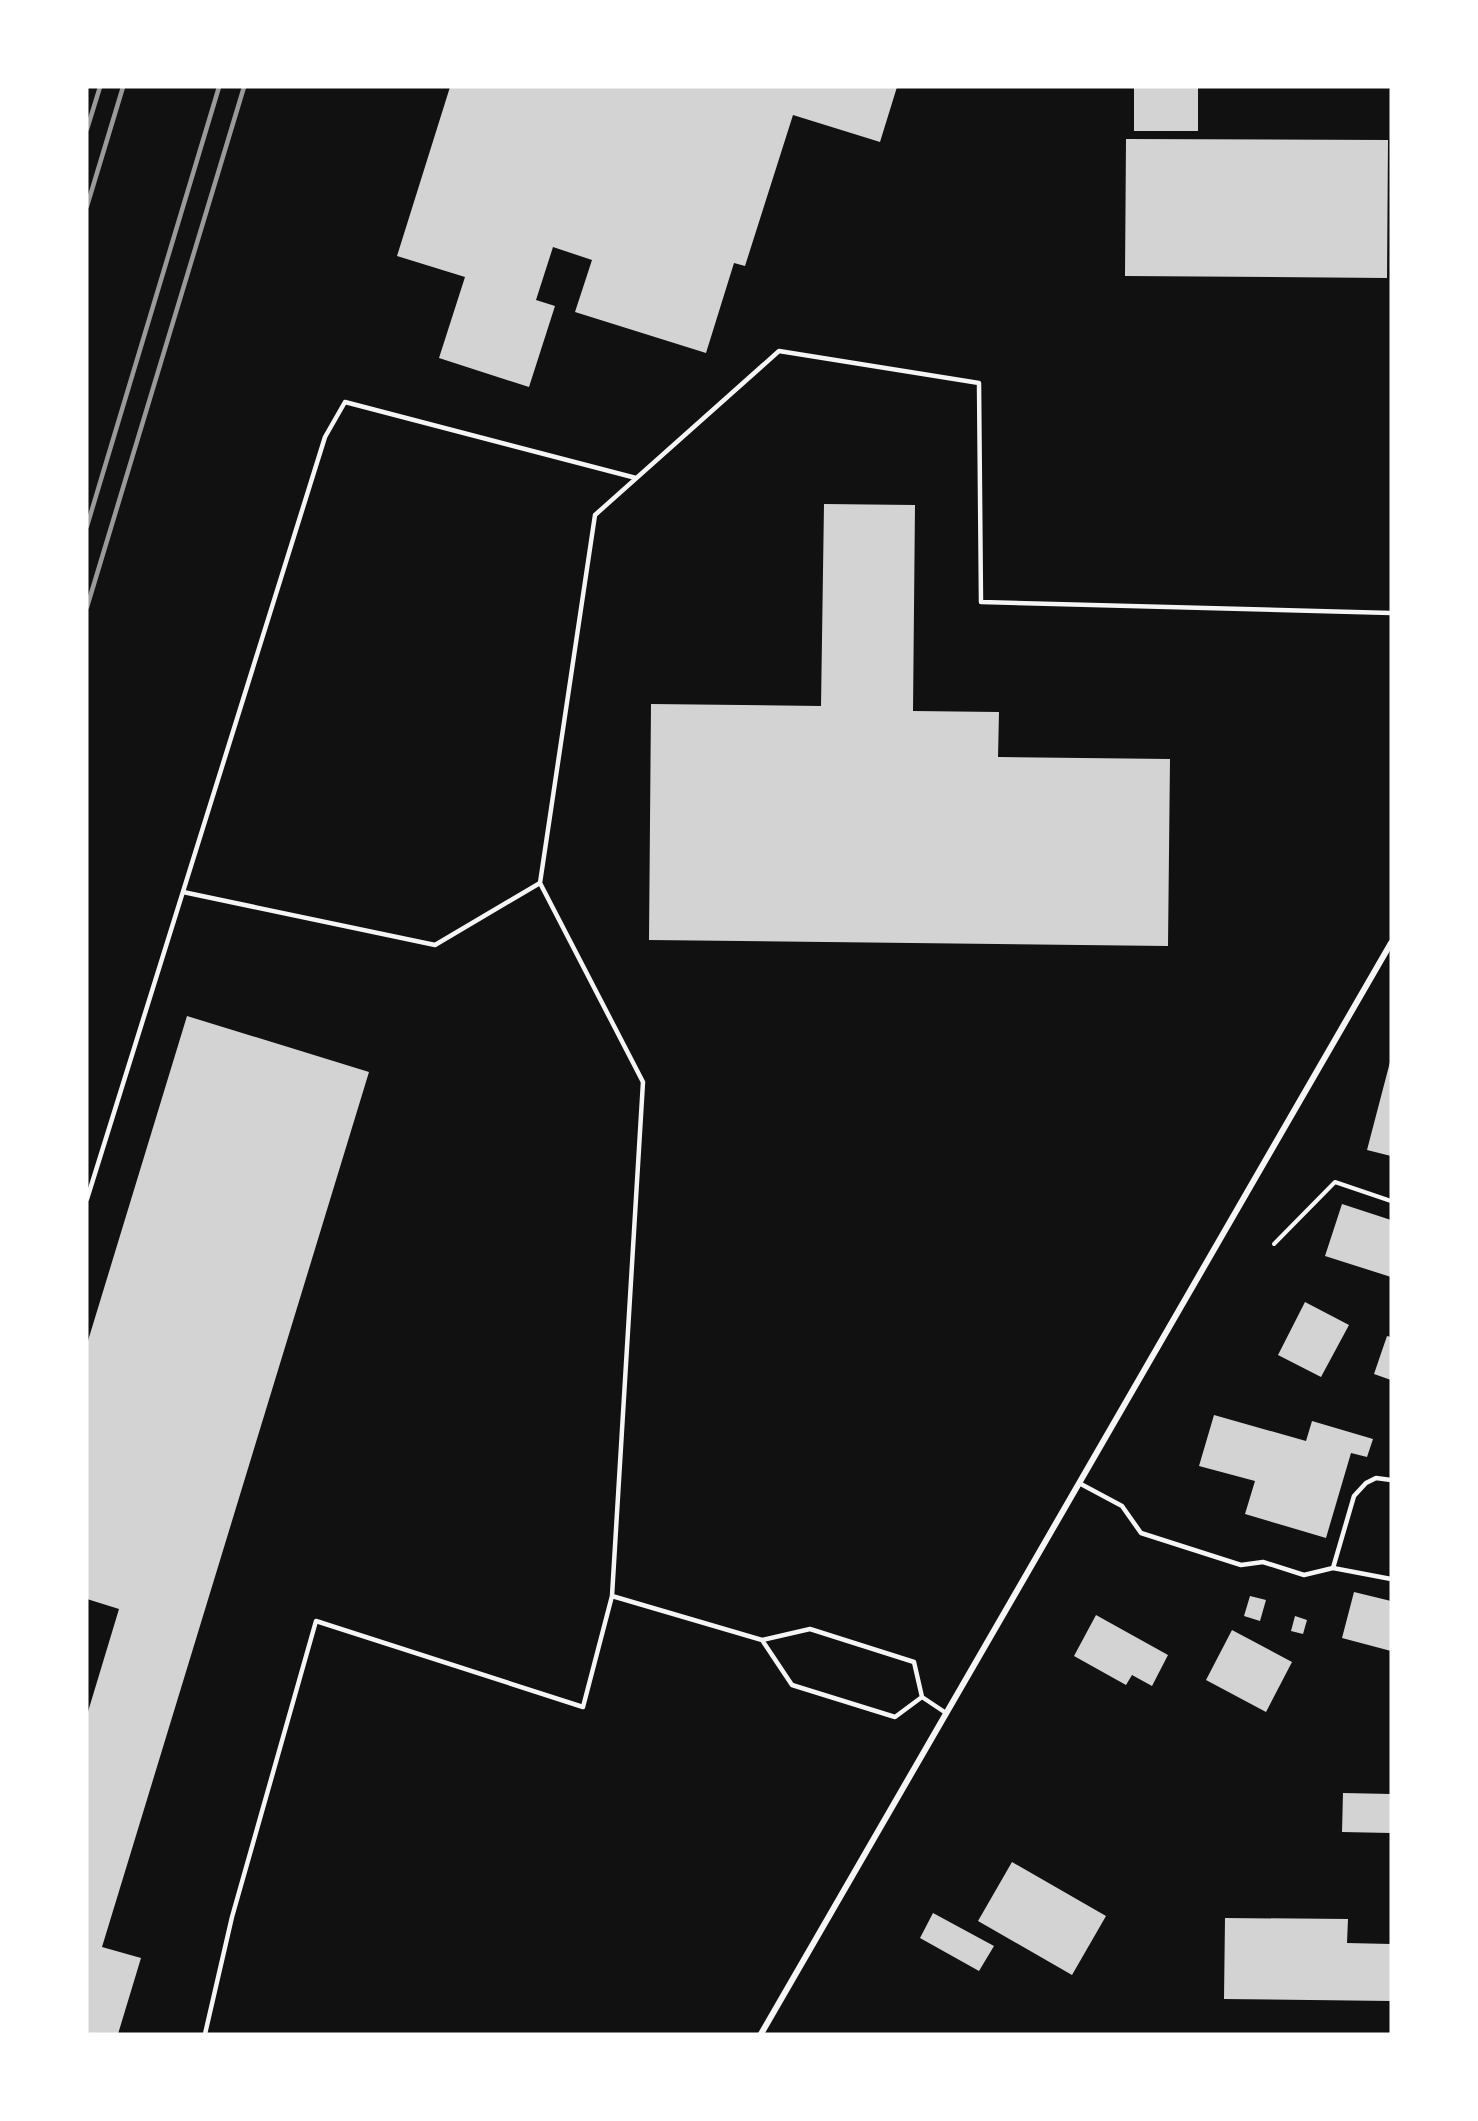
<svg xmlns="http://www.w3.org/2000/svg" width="1478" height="2121" font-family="Signika,sans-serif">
<rect width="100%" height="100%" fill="#111"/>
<path fill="#d3d3d3" d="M450,87H897L880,142L793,115L745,266L734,263L706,353L575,312L592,260L553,247L536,300L555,306L529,387L439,358L465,277L397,256Z
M1134,87H1198V131H1134Z
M1126,139L1388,140L1387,278L1125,276Z
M824,504L915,505L913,711L999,712L998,757L1170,759L1168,946L649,940L651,704L821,706Z
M187,1016L369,1072L102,1947L141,1958L118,2034H87V1715L119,1609L87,1599V1344Z
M1390,1062H1391V1156L1367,1150Z
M1342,1204L1391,1220V1277L1325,1256Z
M1305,1302L1349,1325L1321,1377L1278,1355Z
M1387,1336L1391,1337V1380L1374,1374Z
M1214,1415L1306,1441L1312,1421L1373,1439L1367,1457L1351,1453L1326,1538L1245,1514L1255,1481L1199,1466Z
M1354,1592L1391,1601V1651L1342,1638Z
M1250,1596L1266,1600L1260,1621L1244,1616Z
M1096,1615L1168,1655L1152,1686L1132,1675L1126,1685L1074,1656Z
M1295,1616L1307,1620L1303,1634L1291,1631Z
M1232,1630L1292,1662L1266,1712L1206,1680Z
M1343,1793L1391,1794V1833L1342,1832Z
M1012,1862L1106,1916L1072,1975L978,1921Z
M933,1913L994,1946L979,1971L920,1938Z
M1225,1918L1348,1919L1347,1943L1391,1944V2001L1224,1999Z"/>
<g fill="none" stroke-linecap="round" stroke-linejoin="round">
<path stroke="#f5f5f5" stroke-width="4" d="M1274,1244L1335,1182L1391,1201"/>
<path stroke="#f5f5f5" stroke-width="4.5" d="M183,892L435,945L540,883
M87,1199L325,437L345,402L636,478
M1079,1483L1122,1506L1141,1533L1241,1565L1263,1562L1304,1575L1333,1568L1391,1579
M1333,1568L1354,1496L1366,1483L1376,1478L1391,1480
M612,1596L643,1082L540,883L595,515L779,351L979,383L981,602L1391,613
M762,1640L792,1685L895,1717L922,1697
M205,2034L232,1917L316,1621L583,1707L612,1596L762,1640L810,1629L914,1662L922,1697L946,1713"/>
<path stroke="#f5f5f5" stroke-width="6" d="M761,2034L1391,943"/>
<path stroke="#9a9a9a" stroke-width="4.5" d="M87,129L100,87
M87,206L123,87
M87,526L219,87
M87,607L244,87"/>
</g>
<rect width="1478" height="2121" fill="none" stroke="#ffffff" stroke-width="177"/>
</svg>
